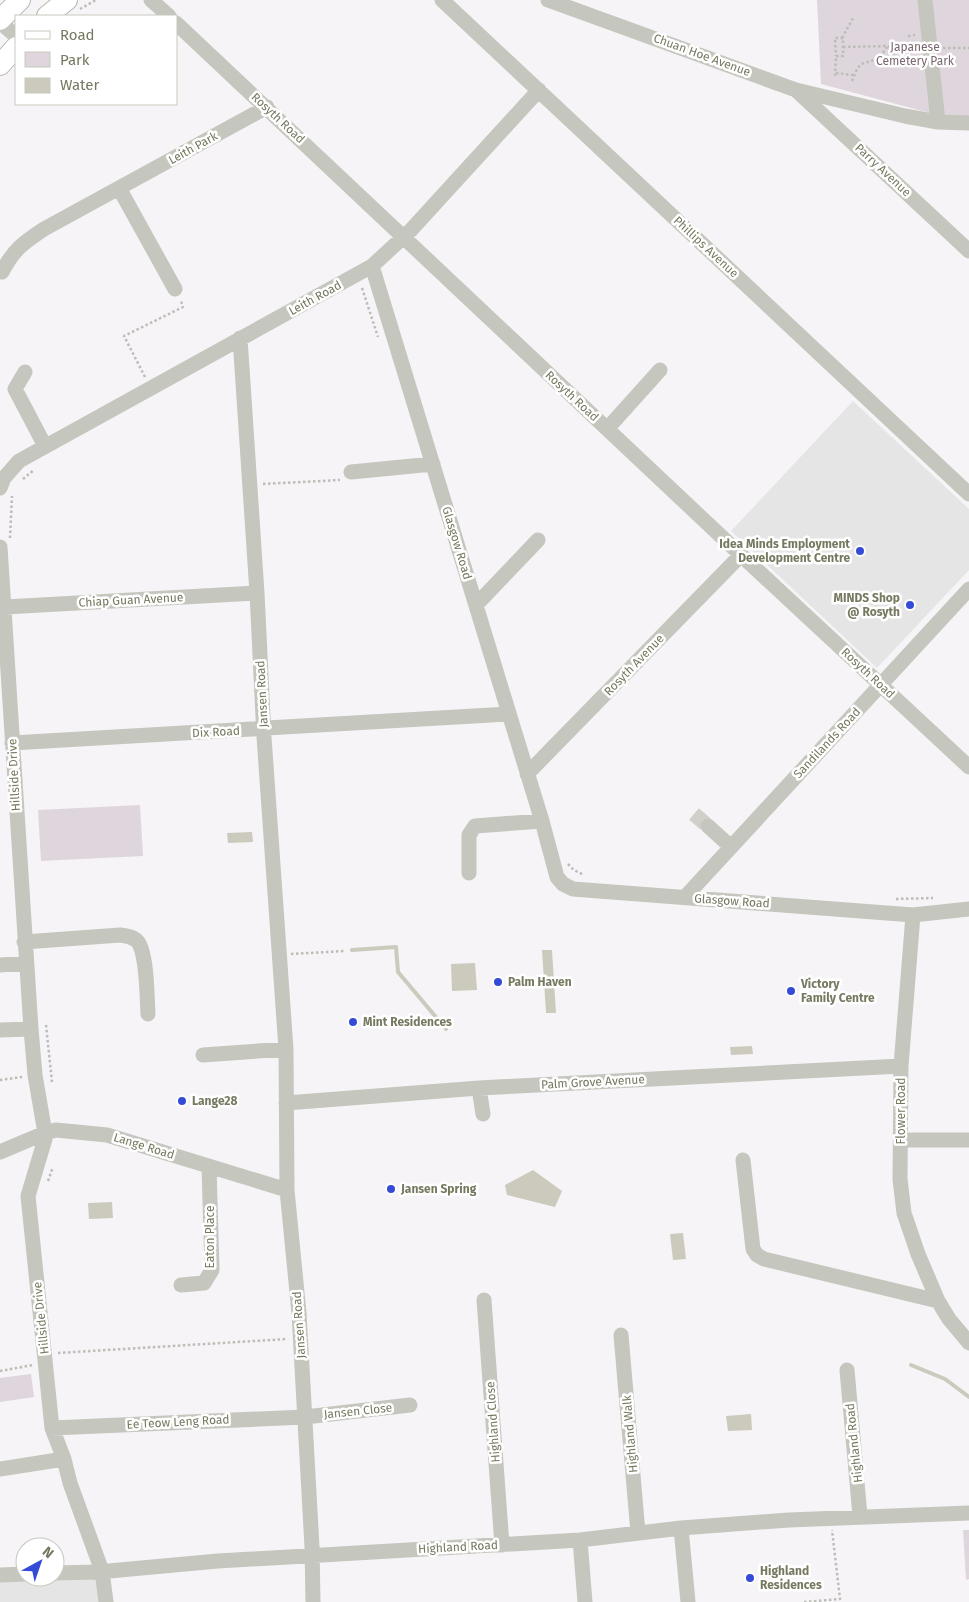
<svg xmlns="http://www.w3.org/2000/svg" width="969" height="1602" font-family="'Fira Sans',sans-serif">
<rect width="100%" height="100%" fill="#f6f4f7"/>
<path fill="#e6e5e5" d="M853,401L969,509V570L877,668L731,531Z
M99,1575L102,1602H0V1581Z"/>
<path fill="#ded6dc" d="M817,0H969V117L945,115L943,113H930L821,84Z
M140,805L143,856L41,861L38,810Z
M31,1374L34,1397L0,1402V1378Z
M963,1530H969V1579L966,1580Z"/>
<path fill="#cbcabd" d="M252,832L253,842L228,843L227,833Z
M542,950H552L556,1013H546Z
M475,963L477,990L452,991L451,964Z
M752,1046L753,1054L731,1055L730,1047Z
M533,1170L562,1191L555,1207L507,1195L505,1185Z
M112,1202L113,1218L89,1219L88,1203Z
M683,1233L686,1259L673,1260L670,1234Z
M751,1414L752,1430L728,1431L726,1416Z"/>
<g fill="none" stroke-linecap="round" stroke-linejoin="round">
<path stroke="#cbcabd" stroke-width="4" d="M352,950L396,947L398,972L446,1029
M911,1365L945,1379L969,1397"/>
<path stroke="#d0cfc9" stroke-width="15" stroke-dasharray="15 8" stroke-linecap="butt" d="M694,814L708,826"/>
<defs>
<path id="major" d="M47,16L67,0
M0,20L20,0
M0,65L16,47"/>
</defs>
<use href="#major" stroke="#b8b9b0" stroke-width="22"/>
<path stroke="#bcbdb7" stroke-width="2.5" stroke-dasharray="2.5 2.5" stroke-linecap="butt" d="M80,9L96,0
M908,36L915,35
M842,38L853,18
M843,47L887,46L907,50H918
M943,48H969
M893,55L894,48
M836,73L853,75
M835,76L836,56H843V38H835L836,56
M852,81L857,69L861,64L878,59L888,46
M362,288L378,337
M145,377L124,336L183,307L181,301
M23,479L34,470
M263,484L340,480
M10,538L12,496
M568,864L574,870L584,875
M896,899L933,898
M291,954L345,951
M46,1025L52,1082
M0,1080L22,1077
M48,1181L53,1167
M58,1353L287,1339
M0,1371L33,1365
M804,1602L840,1599L832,1530"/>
<path stroke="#c5c6be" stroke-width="15" d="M151,0L169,16
M442,0L969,494
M548,0L796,90L905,116L938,122L969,123
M925,0L938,122
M0,22L16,36
M176,23L741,555L969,767
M797,91L969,251
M119,188L175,289
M372,266L542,821L557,877L563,884L573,889L913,915L969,909
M2,272C14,249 23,243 44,229L267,107
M240,338L257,593L264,737L286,1049L287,1190L299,1313L312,1547L313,1602
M25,372L15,389L45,446
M607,429L660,370
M351,472L433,464
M0,488L4,478L19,461L372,266L411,230L539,90
M0,547L31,1029L35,1075L45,1133V1139L28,1196L52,1428L64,1459L70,1483L102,1571L106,1602
M476,605L538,540
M5,607L257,593
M12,743L508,714
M527,774L741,555
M708,826L731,847
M469,873V835L475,826L542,821
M685,897L969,589
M913,915L901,1066L900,1179L904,1213L918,1254L938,1301L949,1319L969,1343
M24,942L120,935C127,936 134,937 138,942C147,954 147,997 148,1014
M0,965L26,963
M0,1030L31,1029
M203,1055L286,1049
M479,1088L483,1114
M286,1103L479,1088L901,1066
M907,1140H969
M0,1152L45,1133L56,1130L107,1135L287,1190
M743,1160L753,1249L757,1255L764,1259L938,1301
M181,1285L204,1283L212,1270L209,1166
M484,1300L502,1545
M621,1335L638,1533
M847,1370L860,1516
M52,1428L305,1417L410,1405
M0,1469L64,1459
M681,1528L688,1602
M580,1540L585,1602
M55,1573L98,1572L218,1561L580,1540L681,1528L789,1520L969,1513
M0,1575L25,1574"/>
<use href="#major" stroke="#fff" stroke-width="20"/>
</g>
<g fill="#344bd8" stroke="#fff" stroke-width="2">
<circle cx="860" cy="551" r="5"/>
<circle cx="910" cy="605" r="5"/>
<circle cx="498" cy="982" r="5"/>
<circle cx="791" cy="991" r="5"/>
<circle cx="353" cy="1022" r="5"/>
<circle cx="182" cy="1101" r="5"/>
<circle cx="391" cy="1189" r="5"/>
<circle cx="750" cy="1578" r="5"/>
</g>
<g text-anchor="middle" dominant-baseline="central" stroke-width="5" stroke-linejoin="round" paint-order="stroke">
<g font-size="12" fill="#7b6772" stroke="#fff">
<text x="915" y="47">Japanese<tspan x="915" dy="14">Cemetery Park</tspan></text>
</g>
<g font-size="12" fill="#76785f" stroke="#fff">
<text transform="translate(702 55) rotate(20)">Chuan Hoe Avenue</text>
<text transform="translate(278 118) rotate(43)">Rosyth Road</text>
<text transform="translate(193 148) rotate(-29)">Leith Park</text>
<text transform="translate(883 170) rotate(43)">Parry Avenue</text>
<text transform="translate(706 247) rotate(43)">Phillips Avenue</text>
<text transform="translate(315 298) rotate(-29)">Leith Road</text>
<text transform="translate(572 396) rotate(43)">Rosyth Road</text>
<text transform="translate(457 543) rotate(73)">Glasgow Road</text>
<text transform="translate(131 600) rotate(-3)">Chiap Guan Avenue</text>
<text transform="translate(634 665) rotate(-46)">Rosyth Avenue</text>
<text transform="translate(868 673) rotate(43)">Rosyth Road</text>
<text transform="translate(262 694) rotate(-93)">Jansen Road</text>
<text transform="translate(216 732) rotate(-3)">Dix Road</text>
<text transform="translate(827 743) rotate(-47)">Sandilands Road</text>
<text transform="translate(14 775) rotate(-93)">Hillside Drive</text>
<text transform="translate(732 901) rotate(4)">Glasgow Road</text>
<text transform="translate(593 1082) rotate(-3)">Palm Grove Avenue</text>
<text transform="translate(901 1111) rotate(-90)">Flower Road</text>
<text transform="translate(144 1146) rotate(17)">Lange Road</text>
<text transform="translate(210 1237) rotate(-90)">Eaton Place</text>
<text transform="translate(41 1318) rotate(-96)">Hillside Drive</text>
<text transform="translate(299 1325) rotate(-94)">Jansen Road</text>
<text transform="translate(358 1411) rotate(-6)">Jansen Close</text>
<text transform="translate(178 1422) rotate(-3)">Ee Teow Leng Road</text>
<text transform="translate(493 1422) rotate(-94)">Highland Close</text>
<text transform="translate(630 1434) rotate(-95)">Highland Walk</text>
<text transform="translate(854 1443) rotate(-96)">Highland Road</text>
<text transform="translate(458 1547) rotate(-3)">Highland Road</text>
</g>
<g font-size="12" font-weight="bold" fill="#76785f" stroke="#fff" text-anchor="start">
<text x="850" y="544" text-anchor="end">Idea Minds Employment<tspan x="850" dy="14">Development Centre</tspan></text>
<text x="900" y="598" text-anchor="end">MINDS Shop<tspan x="900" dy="14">@ Rosyth</tspan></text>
<text x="508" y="982">Palm Haven</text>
<text x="801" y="984">Victory<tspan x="801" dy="14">Family Centre</tspan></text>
<text x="363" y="1022">Mint Residences</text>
<text x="192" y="1101">Lange28</text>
<text x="401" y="1189">Jansen Spring</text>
<text x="760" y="1571">Highland<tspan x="760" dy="14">Residences</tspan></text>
</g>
</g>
<rect x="15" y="15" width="162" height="90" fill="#ffffff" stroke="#c8c9bf"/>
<rect x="25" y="31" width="25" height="8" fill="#ffffff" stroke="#c8c9bf"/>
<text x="60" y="40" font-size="15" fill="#76785f">Road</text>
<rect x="25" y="52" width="25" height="15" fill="#ded6dc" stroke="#c8c9bf"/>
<text x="60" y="65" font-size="15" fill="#76785f">Park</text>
<rect x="25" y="78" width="25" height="15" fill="#cbcabd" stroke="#c8c9bf"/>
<text x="60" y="90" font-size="15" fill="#76785f">Water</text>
<g transform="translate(40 1562) rotate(40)"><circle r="24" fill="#ffffff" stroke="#c8c9bf"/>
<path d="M0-4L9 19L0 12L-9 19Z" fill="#344bd8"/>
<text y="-8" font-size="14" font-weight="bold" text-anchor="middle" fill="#76785f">N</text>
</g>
</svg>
